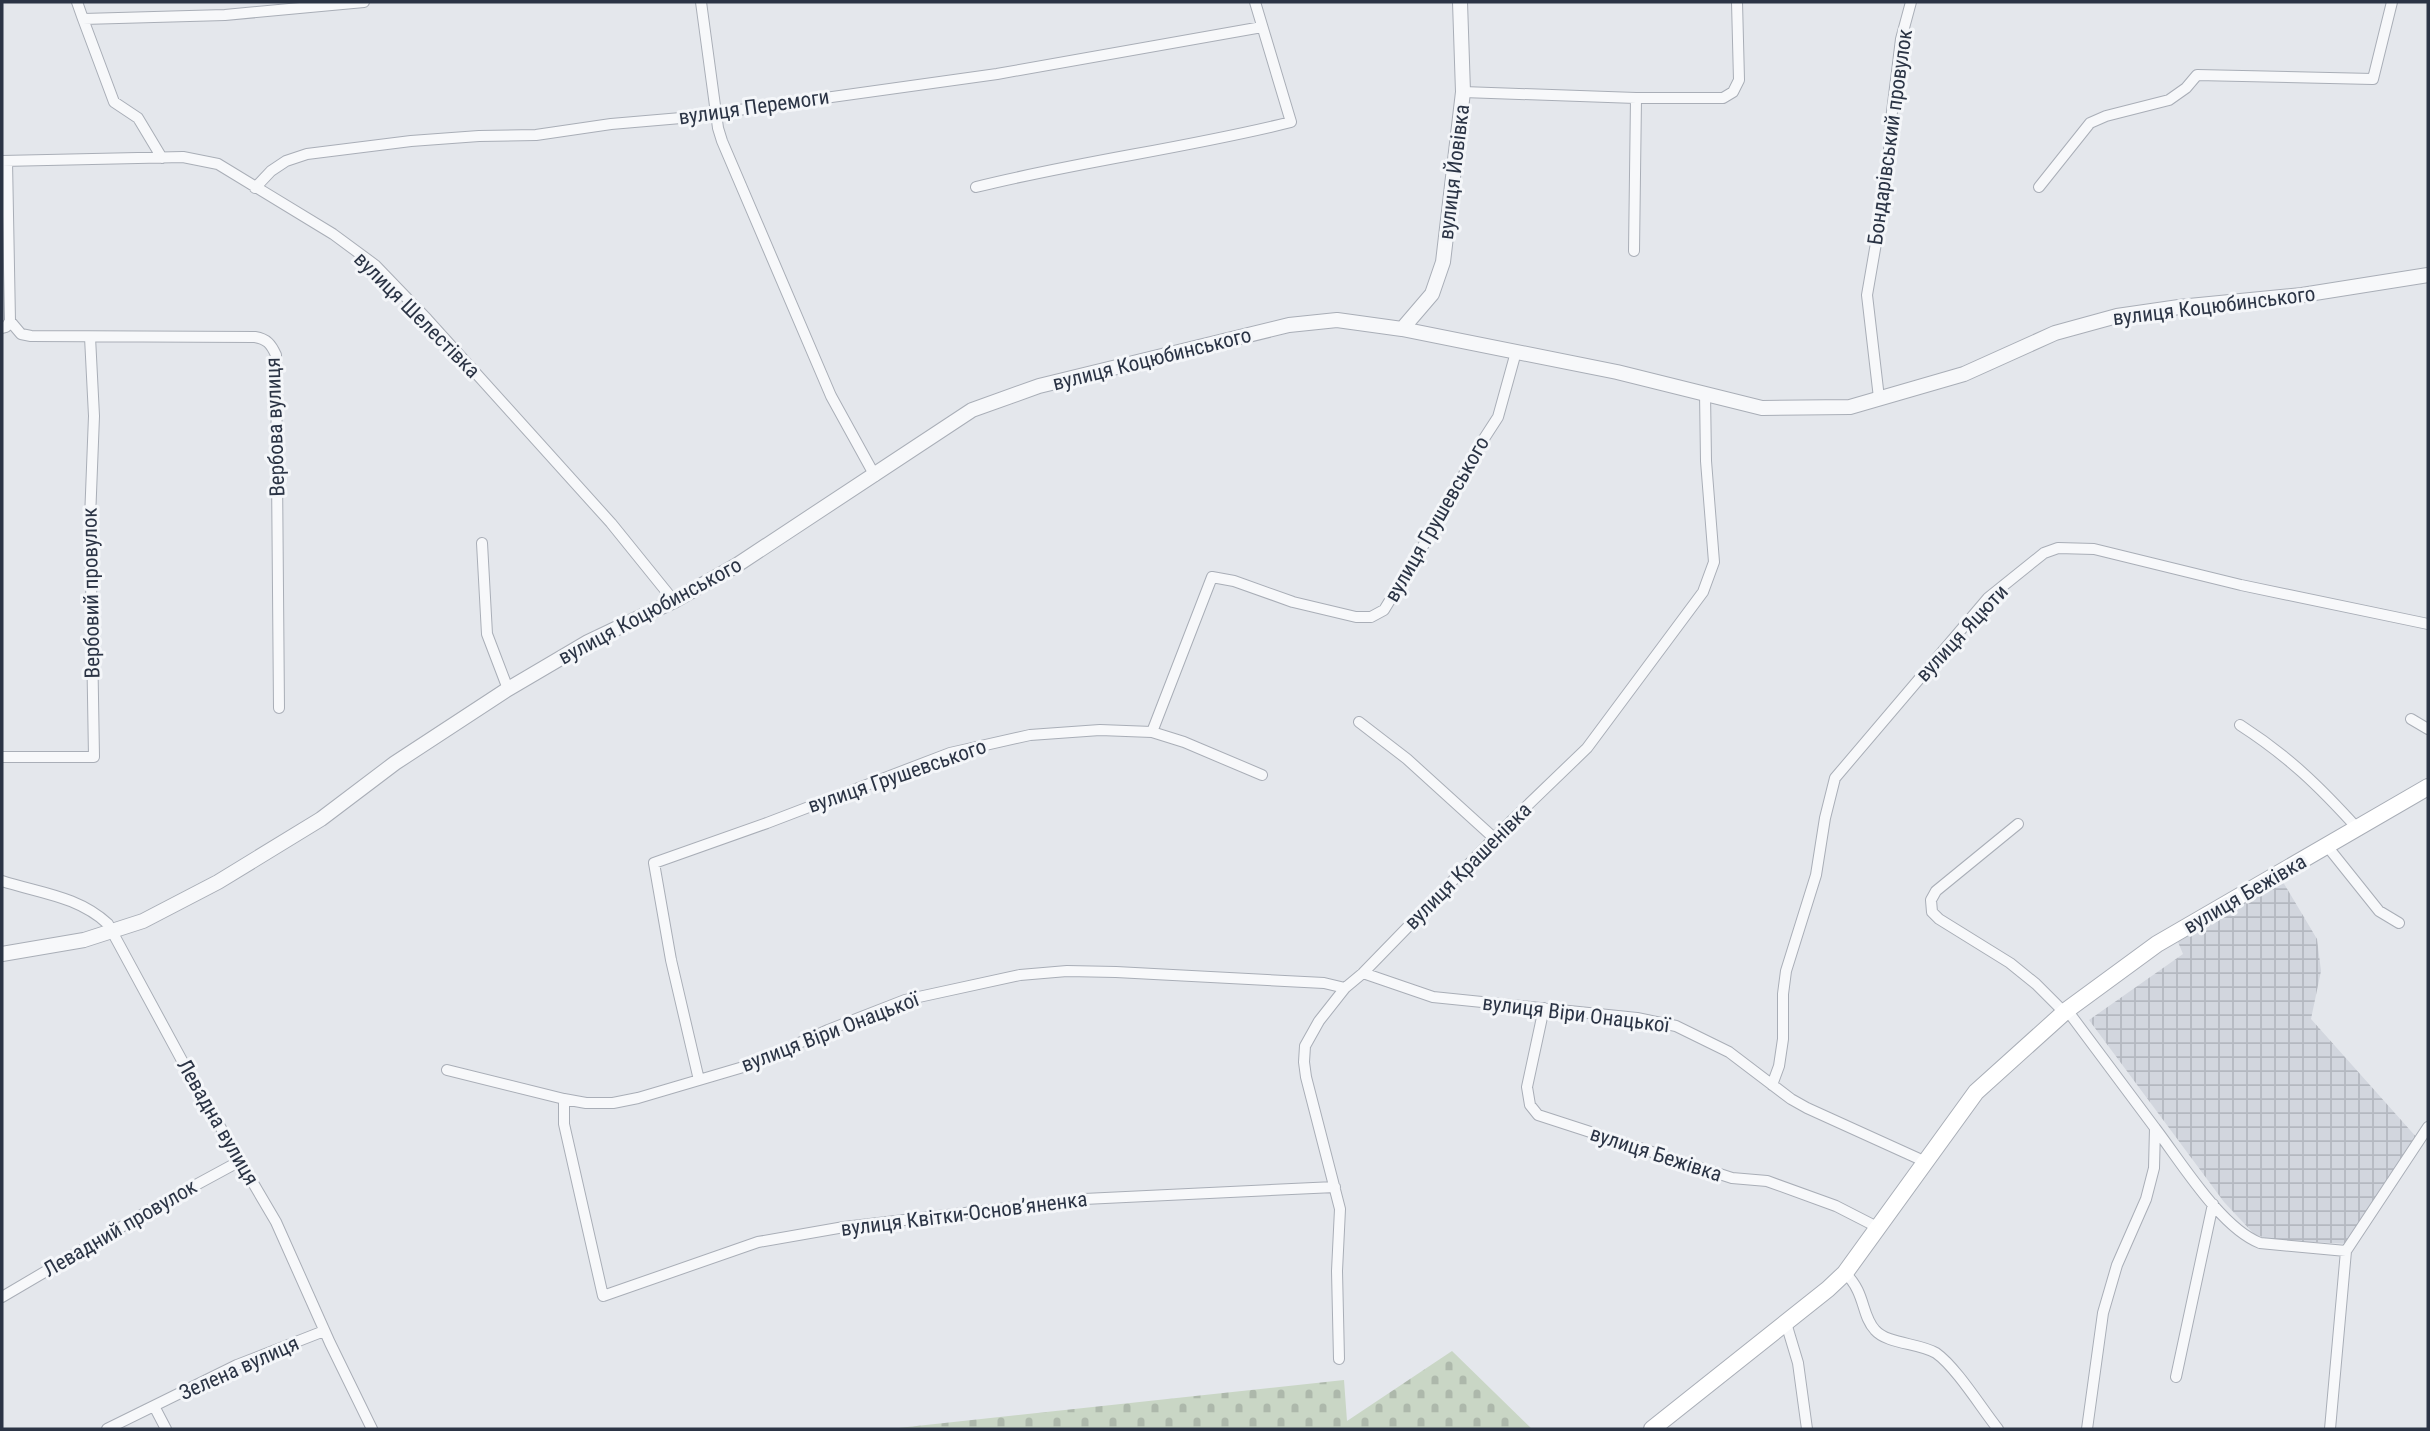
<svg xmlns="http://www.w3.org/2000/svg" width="2430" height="1431" font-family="'Roboto Condensed',sans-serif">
<defs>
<pattern id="industrial-grid" width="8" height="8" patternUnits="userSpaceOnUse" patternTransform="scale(1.75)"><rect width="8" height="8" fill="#d2d6de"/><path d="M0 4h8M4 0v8" fill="none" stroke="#b4b8c0"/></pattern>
<pattern id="cemetery-stones" width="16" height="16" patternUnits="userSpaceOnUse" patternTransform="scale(1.75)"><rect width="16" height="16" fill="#c9d6c5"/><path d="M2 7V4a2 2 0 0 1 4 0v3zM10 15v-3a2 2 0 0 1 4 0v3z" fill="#adb8ab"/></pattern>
</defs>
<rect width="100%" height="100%" fill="#e4e7ec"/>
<path fill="url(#industrial-grid)" d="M2283,882L2317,939L2321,971L2311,1019L2418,1139L2349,1244L2271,1240L2254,1234L2224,1202L2089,1020L2183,954L2178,942Z"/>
<path fill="url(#cemetery-stones)" d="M1452,1351L1532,1429H889L1344,1380L1347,1421Z"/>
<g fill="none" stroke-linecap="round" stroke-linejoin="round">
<defs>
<path id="minor" d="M77,2L83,19
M701,2L718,128L722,141L831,396L875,476
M1463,92L1636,98
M162,158L138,118L114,102L83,19L225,15L364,2
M2,161L183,157L218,164L333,234L375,265L427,319L611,523L674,601
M7,161L10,321
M976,187C1080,161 1187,148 1291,122L1255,2
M2039,187L2090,123L2106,116L2169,100L2186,88L2197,75L2373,79L2392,2
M255,188L271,171L286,161L307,154L411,141L479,136L536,135L611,124L681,118L997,74L1262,27
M1634,251L1636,98H1723L1733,92L1739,80L1737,2
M2,328L6,327L10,321L21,334L31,336L255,337C267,339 271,344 276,355L279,708
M1879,398L1867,295L1888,174L1890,128L1901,39L1911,2
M482,543L487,634L508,689
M2411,719L2428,729
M1359,722L1407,759L1494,838
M2240,725C2288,756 2319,786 2357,828
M1152,732L1184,742L1262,775
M2,757H94L90,519L94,416L90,337
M2018,824L1936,891L1931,900L1932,912L1939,919L2010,963L2036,984L2064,1012
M2327,846L2379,911L2399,923
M2,881C39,893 78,896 108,924L192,1079L276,1222L330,1343L372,1429
M1363,973L1433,997L1637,1018L1676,1026L1729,1052L1791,1099L1807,1108L1926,1162
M1544,1008L1527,1087L1530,1105L1538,1115L1732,1178L1767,1181L1836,1206L1879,1228
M2067,1010L2155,1128L2154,1168L2146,1199L2117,1265L2103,1313L2087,1429
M447,1070L564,1099L586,1103H613L638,1098L750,1065L828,1030L905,1000L1020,975L1067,971L1116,972L1324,983L1345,988
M699,1080L671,960L654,863L767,823L950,753L1030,735L1100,730L1152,732L1212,577L1234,581L1293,602L1356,617H1371L1384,610L1448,505L1476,451L1498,417L1516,352
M1772,1085L1779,1066L1783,1039V994L1786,971L1816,875L1825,818L1835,778L1988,598L2044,553L2058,548L2094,549L2241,585L2428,624
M564,1099V1124L603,1296L758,1242L844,1227L1084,1199L1335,1187
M2155,1128C2181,1162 2221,1228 2260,1243L2346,1251L2330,1429
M2346,1251L2428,1127
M1845,1273C1866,1293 1861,1315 1875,1330C1887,1344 1919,1343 1936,1353C1956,1367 1982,1409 1998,1429
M2,1297L157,1206L240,1161
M1786,1323L1798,1363L1807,1429
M1339,1359L1337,1271L1340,1209L1306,1077L1304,1062L1305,1046L1319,1021L1345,988L1363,973L1505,827L1587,748L1703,592L1714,562L1706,461L1705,393
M2176,1377L2213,1204
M154,1406L166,1429
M107,1429L237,1365L324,1331"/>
<path id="tertiary" d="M1402,329L1432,294L1443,262L1463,92L1460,2
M2,954L84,940L143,921L218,882L321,819L395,763L508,689L588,642L674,601L737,565L972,410L1039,386L1289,325L1337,320L1402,329L1617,372L1762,408L1850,407L1964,374L2055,333L2117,316L2179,307L2302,295L2428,275"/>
<path id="secondary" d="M1652,1429L1828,1289L1845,1273L1976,1092L2067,1010L2157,944L2428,787"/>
</defs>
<use href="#minor" stroke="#a9aeb7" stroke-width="12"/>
<use href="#tertiary" stroke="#a9aeb7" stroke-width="16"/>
<use href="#secondary" stroke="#a9aeb7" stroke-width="18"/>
<use href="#minor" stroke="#f7f8fa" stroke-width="10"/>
<use href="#tertiary" stroke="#f7f8fa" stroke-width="14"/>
<use href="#secondary" stroke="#fff" stroke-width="16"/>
</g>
<g text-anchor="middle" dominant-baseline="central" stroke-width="6" stroke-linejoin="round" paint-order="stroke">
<g font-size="21" fill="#2b3445" stroke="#f4f6f9">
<text transform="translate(754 107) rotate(-8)">вулиця Перемоги</text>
<text transform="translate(1890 137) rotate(-82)">Бондарівський провулок</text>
<text transform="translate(1454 172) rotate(-83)">вулиця Йовівка</text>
<text transform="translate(2214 306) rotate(-7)">вулиця Коцюбинського</text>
<text transform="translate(417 315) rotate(45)">вулиця Шелестівка</text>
<text transform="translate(1152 359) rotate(-14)">вулиця Коцюбинського</text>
<text transform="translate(275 427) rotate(-92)">Вербова вулиця</text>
<text transform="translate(1437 519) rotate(-60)">вулиця Грушевського</text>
<text transform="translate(91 593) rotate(-91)">Вербовий провулок</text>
<text transform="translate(650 611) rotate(-28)">вулиця Коцюбинського</text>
<text transform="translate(1962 633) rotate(-47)">вулиця Яцюти</text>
<text transform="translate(897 776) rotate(-19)">вулиця Грушевського</text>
<text transform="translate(1468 866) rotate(-45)">вулиця Крашенівка</text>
<text transform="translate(2245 894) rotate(-30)">вулиця Бежівка</text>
<text transform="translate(1576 1014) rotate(7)">вулиця Віри Онацької</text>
<text transform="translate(830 1032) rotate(-21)">вулиця Віри Онацької</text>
<text transform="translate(218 1122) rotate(60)">Левадна вулиця</text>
<text transform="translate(1656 1154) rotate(18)">вулиця Бежівка</text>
<text transform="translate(964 1214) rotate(-7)">вулиця Квітки-Основʼяненка</text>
<text transform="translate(120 1228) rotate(-30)">Левадний провулок</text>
<text transform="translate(239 1368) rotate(-24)">Зелена вулиця</text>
</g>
</g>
<rect width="2430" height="1431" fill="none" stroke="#2b3445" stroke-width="7"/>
</svg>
